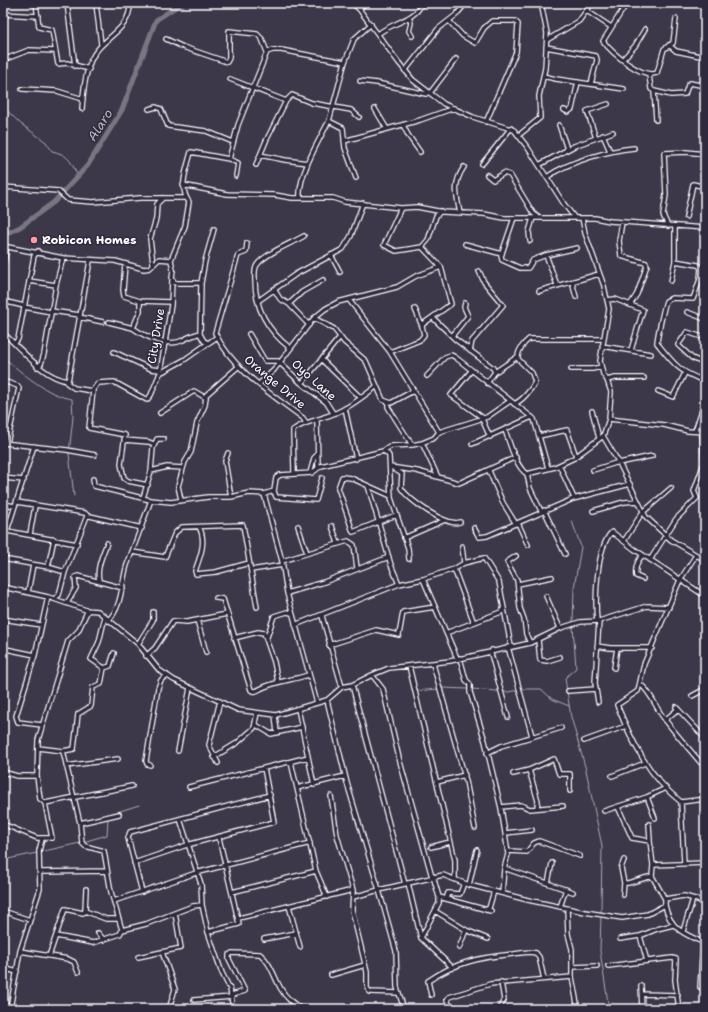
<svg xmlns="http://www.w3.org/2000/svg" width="708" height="1012" font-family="'Shantell Sans',sans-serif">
<rect width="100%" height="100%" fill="#3c3749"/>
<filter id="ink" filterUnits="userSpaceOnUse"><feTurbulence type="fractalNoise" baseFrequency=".025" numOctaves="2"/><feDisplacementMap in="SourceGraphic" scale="8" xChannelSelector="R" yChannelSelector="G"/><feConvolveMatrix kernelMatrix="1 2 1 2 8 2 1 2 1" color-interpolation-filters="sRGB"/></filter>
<g filter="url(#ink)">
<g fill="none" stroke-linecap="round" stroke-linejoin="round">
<path stroke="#afadb4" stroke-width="1" d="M3,107L21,124L46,142L52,151C69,155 71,161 78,177
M3,357C21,372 48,396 72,399L73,417L69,454L74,496
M572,521L581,547L574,588L573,623
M573,626L576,668L565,678L571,717L586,770L602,846L601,913
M442,688L468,689
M472,689L508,692L518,690
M521,689H541L552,699L569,706
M416,691L438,689
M111,814L139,805
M83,842L107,835L108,818
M40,852L80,843
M3,860L37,853
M601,916L600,951L609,1009"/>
<path stroke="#797682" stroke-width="5" d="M3,235L20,227L54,202L88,165L122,110L156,20L182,3"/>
<defs>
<path id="minor" d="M36,3L39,27L52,30L58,64L67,63L89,69
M67,3L75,66
M352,3L359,9L399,63L413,80L426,90L444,104L473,117L514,130L528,148L564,204L574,217
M627,3L603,41C612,53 642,79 657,73L664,49L673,43L676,19
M96,4L101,44
M359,9L366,3
M587,11L611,27
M3,14L38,16
M409,17L411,23L409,31L412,36
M449,21L463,36L475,43L484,28L492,21H515L518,24L516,52L486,122
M378,34C391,23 416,20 422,3
M166,39L183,47L227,62L229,58V31L257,34L262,39L267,52
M547,40L579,21L592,3
M704,42L705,35
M669,45L676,51L705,57
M546,47L596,56L597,60L591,84
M623,59L635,46L645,29
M3,60L29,50L55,51
M345,62L329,121L343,128L345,148L356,178
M405,71L438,29L456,15L466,3
M649,75L651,89L654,91L656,120
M543,76L556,79L624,89
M230,79L286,101L266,141L256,165
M360,81L377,83L426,94L428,92
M22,89L57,91L83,99
M654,91L671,95L685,94L688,85L690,83L705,86
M430,93L456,59
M286,101L292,95L312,103L351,110L359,117
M82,109C83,94 85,74 91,60C101,37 131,31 130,3
M149,109L156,107L161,109L168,126L206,131L233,142
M375,109L387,129
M564,110L568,112L572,109L578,82
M3,115L5,116
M403,125L408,135L420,152
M559,125L567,149
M519,135L540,118L539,96L545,68L547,33L541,3
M603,135L610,151
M596,138L587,111L608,104
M344,141L420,120L454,108
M260,155L285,160L308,163
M229,159L238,125L267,52L273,50H281L345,62L354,39L371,24
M482,164L511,128
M539,165L574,146L613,132
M487,175L493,180L504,173L510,175L533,213L538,217
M547,177C567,162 610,150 634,148
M183,185L227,194L275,195L292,198H333L345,202L401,208
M3,187L58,191L68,200L93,202L140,198H186
M300,197C298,176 319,140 329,121
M460,213C456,194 453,183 464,167
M686,217L693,184L705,187
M514,218L501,256L502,260L520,268H528L533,260L546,255L557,285
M622,222L619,241L621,256L646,263L647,265L637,294L630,305
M668,226L663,215L666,195L664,153L686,152L705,154
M530,241L529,232L533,218
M247,243L246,252L238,255L215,333C233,370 271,394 303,418L306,423
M465,244L502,254
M3,246L63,258L115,261L144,269L150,268L159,259L171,260
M422,247L428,240L436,216L441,211
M331,255L340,272
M546,255L577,248
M675,261L698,265L701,268L700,279L693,299L672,298L666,301C664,306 657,338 657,343C674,364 679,372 705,381
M153,263L150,239L156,219L157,204L163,198
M125,264L123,290L124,296L140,301L171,302
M3,267L6,251
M29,281L56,285
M671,281L675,261V226
M572,282L576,297
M201,283L205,261L214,229
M274,289L280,299L289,304L309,325
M539,291L599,274
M349,300L390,352L439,432
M607,300L615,299L643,310L631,350
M3,301L24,306
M140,301V311L133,328C144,336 169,348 183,340C189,337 193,335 200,333
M258,301L296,274L343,249L351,236L363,203
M289,304L302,292L323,280
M24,307L51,312
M415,309L422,326
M51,311L80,315
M687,312L705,319
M79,317L103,322
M314,318L334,329L344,342L366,361L383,400L391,403L413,391
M433,318L455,339L493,368L495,372L487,383
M109,322L133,328
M3,333C22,349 43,378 68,381L67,383L74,388L92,391L98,383L114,382L147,400L151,395L160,373
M249,334L265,361H278L300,382L326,402L333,413
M452,336L468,316L464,307L465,303
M705,338L687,332L678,345L692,358L705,364
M15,343L18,339L34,256L38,251
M208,343L204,341L200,334L201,283H177L174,282L172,278L173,270L171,260L185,226L189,202C178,187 187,169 191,152L229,159L238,163L236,176
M602,346L651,354
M290,348C268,331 255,308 255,280C255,275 254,269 257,265C264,254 292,243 304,236
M470,351L472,341L503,305L484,282L479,271
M114,352L151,369L160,370
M390,352L420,340L424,335L422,326L423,324L451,304L441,267L422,247L396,251L384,245L401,208L417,207L443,212L484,214L504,218H595L610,221L705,228
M321,359L361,398
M37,367L41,364L44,354L56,285L63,258
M571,369H592L601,367
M471,371L451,395L483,418
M495,372L517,357
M160,373L171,305L172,280
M160,373L184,360L217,337
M427,376L445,357L451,355L455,357L534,419L548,468
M607,380L615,378H644
M3,381L18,386L19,388L7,443
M68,381L90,261
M302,383L340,337
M259,384L274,370L314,318L325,309L338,302L397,287L416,276L441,267
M93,391L89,428L125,435L121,464L124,478L128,481L148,485
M658,391L673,397L685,373
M388,403V407L412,445L422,443
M514,404C522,401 531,390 535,382L532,373L518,359C517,351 524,343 529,339H604
M345,408L356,459
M592,411L599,438
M160,413L194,391L206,398
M482,419L490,437
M609,419L664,425L688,431L705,432
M317,420L318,468
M505,430C509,441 516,468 527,474L555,467L574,458L603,436L609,419L611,392L607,380L603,374L600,361L609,309L604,286L585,233L582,218
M695,431L705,401
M539,436L567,430L576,456
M603,436L619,463L646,517L671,540L705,560
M124,440L149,442L154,444
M3,443L67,450L95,455
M472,444L532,417
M383,451L391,446L412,445
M228,453L225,461L231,497
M619,463L652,456
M559,465L574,498
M390,467L417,471L459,483L516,457
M394,469L402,474L401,488C409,500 446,527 460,522
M593,470L619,462
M151,471L167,467L183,468
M489,471L503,503L516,524
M294,472L293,430C302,423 314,421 324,417C344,412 361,398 377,386
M310,473L314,458L317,455
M527,474L530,488L541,511
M438,477L422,443L434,438L439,432L487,417L510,401
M3,478L24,480
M93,479L94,486L150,500L171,502L208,497H231L249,493L264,494L274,491L276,478L280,475L312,473L321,466L383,451L387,453L389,456L391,498L408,548L409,559
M368,486L391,565L399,584
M274,491L276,497L316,500L322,478
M264,494L282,561L287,593L317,703
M391,496L351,478L342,477L338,488L353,532L396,515
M143,498L151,471L153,448L157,439H164
M181,500L178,486L185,462L191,452L197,423L205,405L206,395L239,366
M17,502L85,513L88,516
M3,504L15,506
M544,510L565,554
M593,511L624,502L638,501
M518,523L528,545
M298,526L307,553
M332,526L338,543
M199,527C207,541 200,557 195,571L196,574L216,572L249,563
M474,528L479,537L487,536L573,499L630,484
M7,531L34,446
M3,533L7,531L77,544
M30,534L35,506
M404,538L445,520
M624,541L642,513L671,488
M462,546L464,563
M132,552L165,557L175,533L182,527L243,525L257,607
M643,555C637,561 635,569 636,576L643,579
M516,556L507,562L517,580L520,608L524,619L526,634L530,643
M3,559L48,567L65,572
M650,560L676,519L697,498L694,491L704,463L702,431
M282,561L348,541L354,545L357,568
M48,567L54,539
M454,569L473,620L472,623
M251,570L283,565
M423,579L454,569L464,563L484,558L499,582L511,646
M99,580C96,568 103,554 107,543
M518,584L552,577
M3,587L48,597L86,610L98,611L138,644L159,670L174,680L238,710L276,715L327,700L342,687L352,685L372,675L389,668L450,661L530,643L561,628L580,622L599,621L647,606L669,607
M28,592L33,565
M287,593L324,582L389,557
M546,596L560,628
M216,598L223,599L251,690C255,693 258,690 262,688C277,681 293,680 308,675
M54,599L59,595L65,572L87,516H90L142,528
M67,603L76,588L75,577L78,576L123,588
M322,616L342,687
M3,619L41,625
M197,620L206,652
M705,620L702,627L705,650
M108,621C123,605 121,584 127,565C135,544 143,522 151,500
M597,621C595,600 596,547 612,532L634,549L705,596
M295,625L399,584L423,579L457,658
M446,633L501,612L503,609
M267,637L274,616L287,612L292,613
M234,638L258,632L264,633L274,662L278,682
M538,640L540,660L547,661L560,657
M138,644L153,620V612
M329,645L376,630L399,635L403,612L435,607
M597,646L610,648H652
M508,647L532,736
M3,650L6,649L35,655
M492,650L491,654L508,717
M146,656L155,648L173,621L187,622L227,614
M460,658L466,680L470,684V692L485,741L501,808L505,833L508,854L504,869L502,893
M433,664L466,781L475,828
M409,666L455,860V880
M104,668L101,684L93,687L91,706L78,714L74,749L63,751L80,823L82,843L85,846L104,851L111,892L122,930
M104,668L91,659L99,642L105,617
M104,668L110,666L114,653
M614,668L617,648
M372,675L383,689L399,758L432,877
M640,684C651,692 655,706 663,717C675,733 688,748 701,763L705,764
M352,685L405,884
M568,691L596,689
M692,696L705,689
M327,700L347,783L379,890
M598,702L595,683L599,621
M676,707L705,738
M298,709L314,785
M275,715L277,733
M665,720L678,709
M42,725L18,722L16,716L35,655L48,597
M256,725L271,734L302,727
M584,741L626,726
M38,748L63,751
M178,751L190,688
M487,753L501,746L561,728
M214,757L237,743L254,728L257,713
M291,762L316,871L327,897
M218,763L209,745L220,701
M150,765L147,764L146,761L158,688L161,680L167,675
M66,766L118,759
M529,770L538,801L537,807
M3,772L17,776H37L40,799L45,803L132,786
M513,774L529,770L554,759L559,774H570V791
M37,776L38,740L68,641L78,631L88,610
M612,776L645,763
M437,782L465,775
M189,787L308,757
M297,788L345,776
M331,796L337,835L353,890L352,910L367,972V988L370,992L399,993
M647,797L655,818
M681,802L705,799
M501,807L521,805L530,809L563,806
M618,807L632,838L650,841L653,865L652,876L665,899
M604,811L647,797L664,789
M180,819L201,884L202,905L208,932L222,973L230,989L233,1009
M80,823L119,814
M3,824L37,838H52L45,803
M649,824L650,841
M505,833L532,830
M431,847L450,842
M508,851L527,852L534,843L539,841L580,856
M624,860L621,868L624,883H628L652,876
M134,863L187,845L274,822L264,768
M684,863L681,802C649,777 632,742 617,705L638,691L644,664L680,580L696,555
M653,865L705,863
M504,868L573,892
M41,872L107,871
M408,883L421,938L453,968
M548,883L552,863
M469,885L477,850
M379,890L396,951L397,987L404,1009
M142,892L128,838L130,832L270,795
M232,892L316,871
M623,895L624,883
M353,897L379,890L443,875L469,885L528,900L585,912L622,918L648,914L665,905V899L684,896L705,902
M439,897L491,911
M446,899L448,893L460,894L464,883
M114,901L196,873L310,843
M665,905C669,928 685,935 705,943
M289,906L300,947
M560,907L566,889
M567,909L568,934L572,949V977L578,1009
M486,910L489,908L494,891
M3,911L30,920
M85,911L86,889
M435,911L466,930L488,939
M239,918L353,890
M683,931L693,899
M208,932L239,924L219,838
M98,933L104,940
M56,936L93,943L120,934L122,930L146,924L193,906L202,905
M640,936L647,961
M421,938L439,903V897L433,876
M264,939L296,933
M620,939L640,936L657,929L673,925
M459,948L466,930
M20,951L68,959L74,962L78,972
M162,952L175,989L169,1009
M49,956L65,909L83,913L85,911L106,919H119
M138,957L181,948L175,913
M608,966L672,958L676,959L675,980L679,1009
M572,967L597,966
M3,968L17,972
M331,975L365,965
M641,986L642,1009
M700,987L703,942
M642,994L678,995
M232,995L245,991L229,959V955L232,953L260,954C271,963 274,977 281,989C286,998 293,1003 301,1009
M431,995L428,981C456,962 481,957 514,954C521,953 529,951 536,953L539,957L544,979
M194,1000L232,997
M10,1009L20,951L40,889L39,851L42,839
M452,1009L447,1000L449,997L490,984L572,977
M499,1009L504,1000L501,982"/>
</defs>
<use href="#minor" stroke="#fff" stroke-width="6"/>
<use href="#minor" stroke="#2f2a3d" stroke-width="3.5"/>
</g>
</g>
<circle fill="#ff9aa2" stroke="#2f2a3d" stroke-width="1.5" cx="34" cy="240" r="4"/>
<g text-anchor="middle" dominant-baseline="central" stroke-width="3" stroke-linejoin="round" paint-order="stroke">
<g font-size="12" font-weight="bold" fill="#fff" stroke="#2f2a3d" text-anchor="start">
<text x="42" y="240">Robicon Homes</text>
</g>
<g font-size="12" fill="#fff" stroke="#2f2a3d">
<text transform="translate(156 336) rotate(-81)">City Drive</text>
<text transform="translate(314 380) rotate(42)">Oyo Lane</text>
<text transform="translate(275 382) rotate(40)">Orange Drive</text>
</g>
<g font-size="13" font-style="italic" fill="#b5b4ba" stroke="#2f2a3d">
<text transform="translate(100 125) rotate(-58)">Alaro</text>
</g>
</g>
<rect width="708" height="1012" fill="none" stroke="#2f2a3d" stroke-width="16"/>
<rect x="8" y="8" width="692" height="996" fill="none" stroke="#fff" stroke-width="1.5" filter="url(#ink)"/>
</svg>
